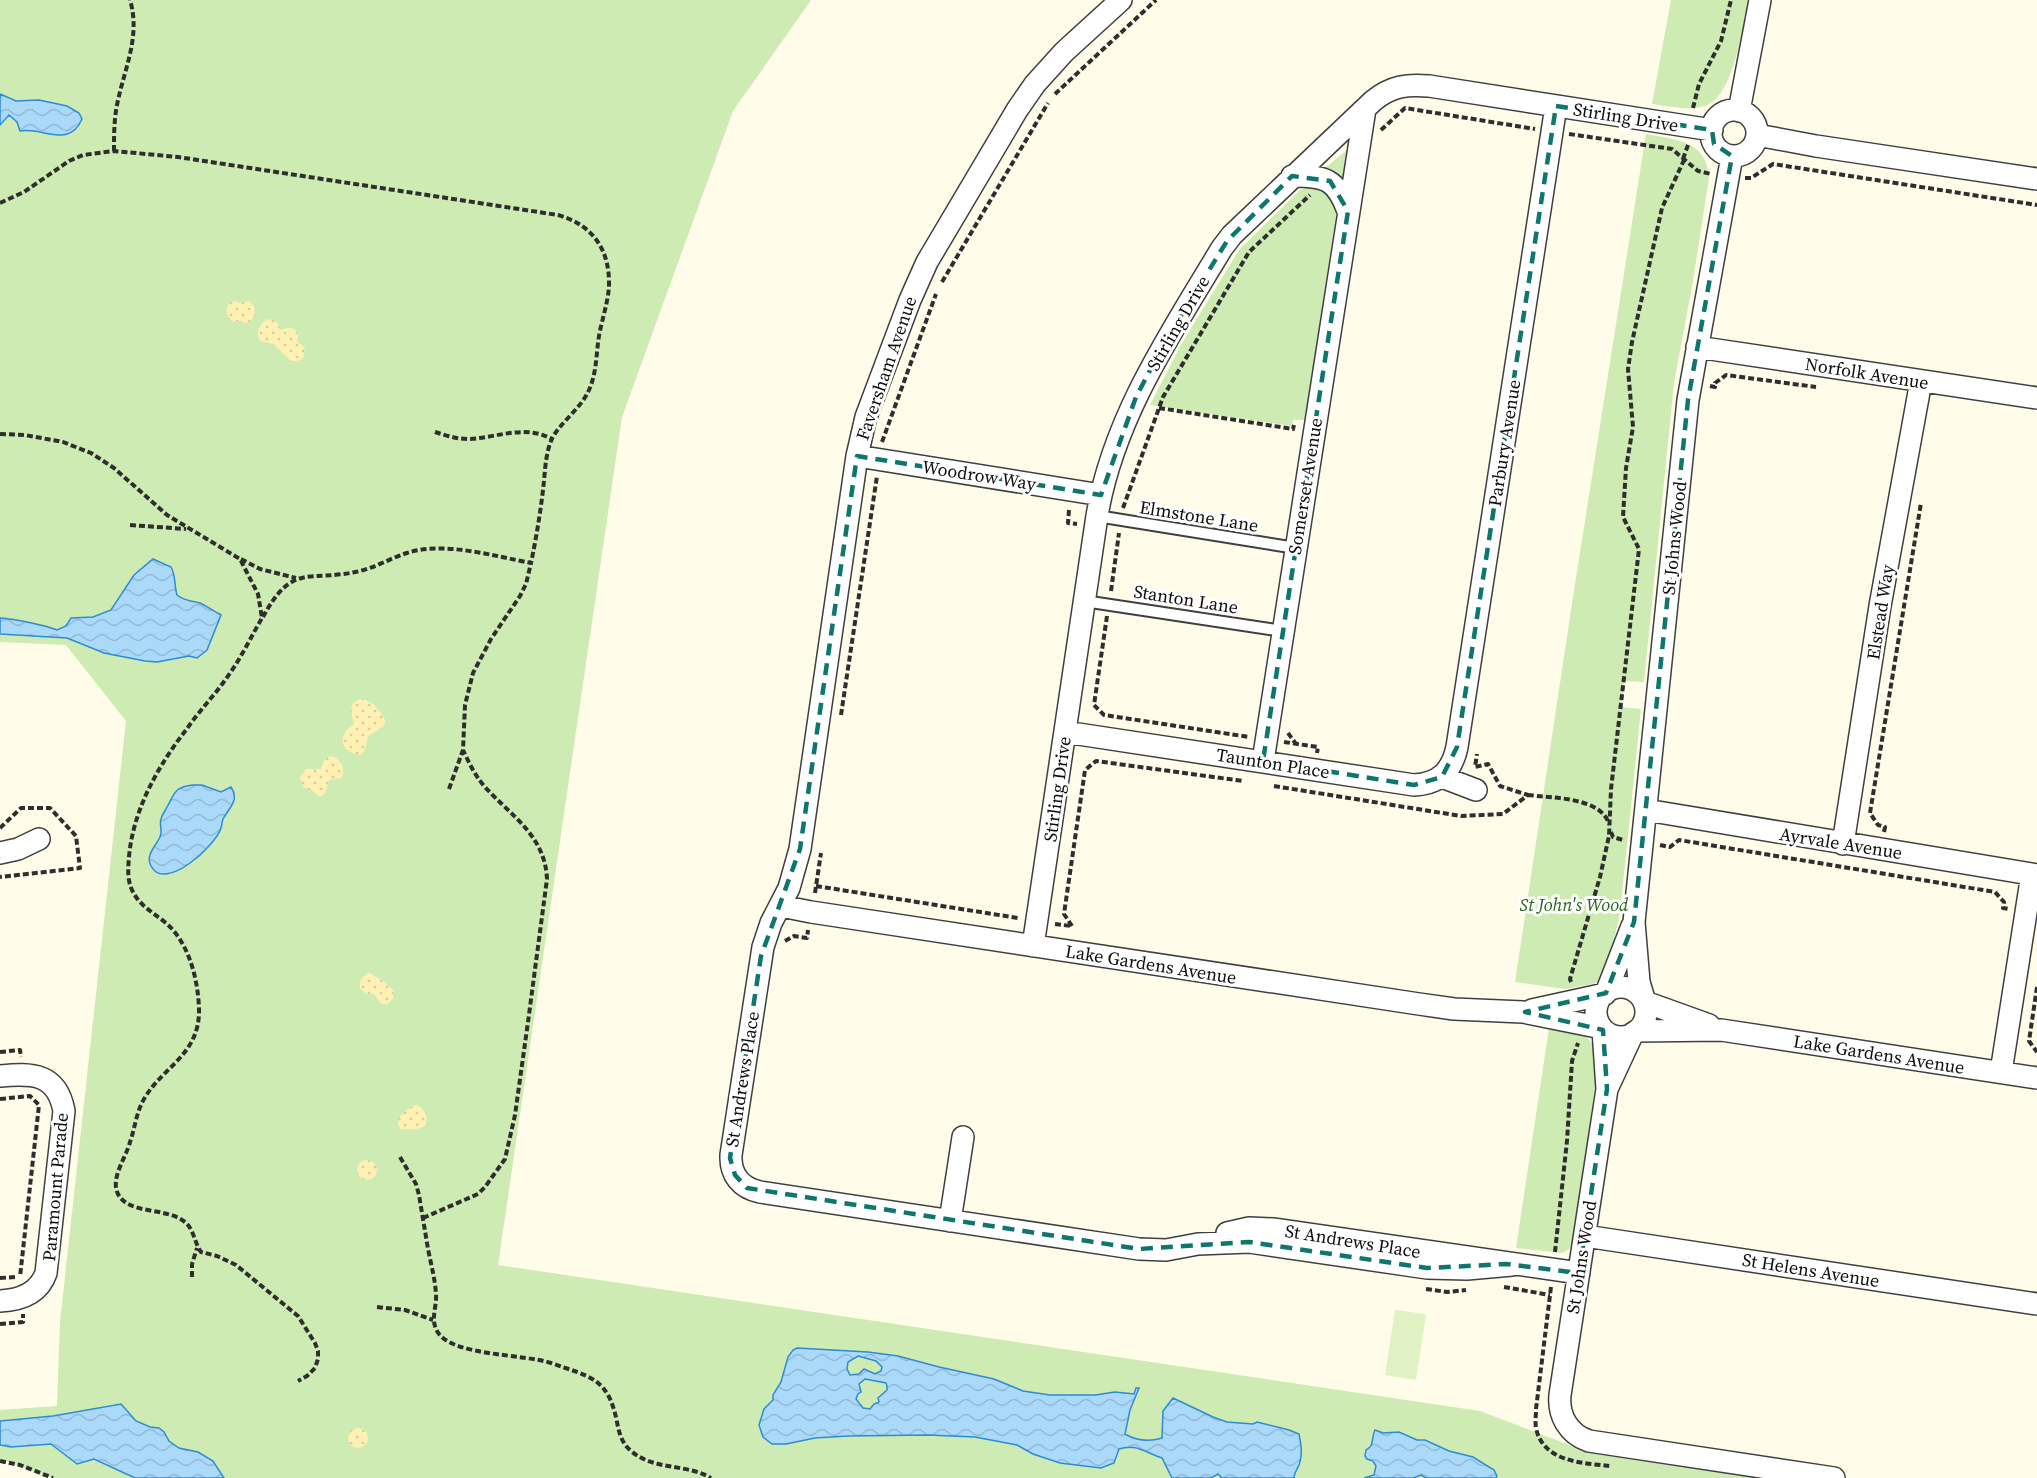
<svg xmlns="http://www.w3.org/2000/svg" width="2037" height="1478" font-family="'Source Serif 4',serif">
<defs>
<pattern id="sand-dots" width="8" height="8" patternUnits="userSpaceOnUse" patternTransform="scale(1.5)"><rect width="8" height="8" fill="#fef1b3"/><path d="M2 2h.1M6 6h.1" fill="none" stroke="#d8cd99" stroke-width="1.8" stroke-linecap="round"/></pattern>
<pattern id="water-waves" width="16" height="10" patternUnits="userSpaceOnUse" patternTransform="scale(1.5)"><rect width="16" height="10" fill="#abd9fa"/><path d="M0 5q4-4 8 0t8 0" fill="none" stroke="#92b9d5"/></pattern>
</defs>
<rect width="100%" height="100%" fill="#fffcea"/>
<path fill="#cdebb2" d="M0,0H811L733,111L622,417L498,1265L1480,1411L1585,1451L1767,1478H53L0,1459V1410L57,1406L60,1322L126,721L66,645L0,642Z
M1671,0H1748C1743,26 1734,94 1707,105C1690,112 1669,106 1652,104Z
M1646,134C1676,140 1707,140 1709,178L1693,281L1674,383L1644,682L1624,681L1622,707L1641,709L1620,913L1606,975L1597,983L1565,989L1515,982L1573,597Z
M1350,147V193L1323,170Z
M1309,186L1325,188L1337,209L1305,420H1293L1292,426L1150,405L1182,343L1239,250L1299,191Z
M1549,1028C1578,1032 1591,1029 1598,1061L1574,1243L1569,1249L1562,1253L1516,1248Z"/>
<path fill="url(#sand-dots)" d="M235,301L239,303L249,301L254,306L255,315L250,322L246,323L240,321H233C225,315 223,304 235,301Z
M269,319L277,322L280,330L290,327L296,330L298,336L297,342L301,344L305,349L303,358L297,361H291L273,344L260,341C255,332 260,322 269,319Z
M363,699L374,704C377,710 380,711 383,716C391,727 374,731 368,736L365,750L361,755C339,752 337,735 354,724C351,712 347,701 363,699Z
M330,756C340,757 347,769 341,778L329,780L325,793L322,796H318L313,791L303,787L300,778L305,769H321L324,760Z
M370,973L383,981L394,991L393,998L388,1004H381L374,994H366L360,988C359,981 362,974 370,973Z
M416,1105C425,1108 429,1118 425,1126L417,1129H401L398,1125C398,1115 407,1108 416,1105Z
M357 1170a10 10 0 1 1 20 0a10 10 0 1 1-20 0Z
M348 1438a10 10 0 1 1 20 0a10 10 0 1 1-20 0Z"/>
<path fill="#e0f2c4" d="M1395,1310L1426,1314L1416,1380L1385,1375Z"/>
<path fill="url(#water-waves)" stroke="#2e8bd5" stroke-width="1.5" fill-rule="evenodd" d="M0,94L16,101L39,100L67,106L79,113L82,119C69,149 44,127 20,131L17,122L9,115L0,125Z
M153,559L171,567C176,576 174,585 177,595C186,602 190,600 200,603C203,604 215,612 221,615L207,650L197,658L189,656L157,662L145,661L104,653L67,638L0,634V618C14,619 45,625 57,630L66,626L71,618L93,617L111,610L134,575Z
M193,785H202L221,792L231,787C240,800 229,808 223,819C222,822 222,825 221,828C216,845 165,893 151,866C145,855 156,846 160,837C163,831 159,826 161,819C162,815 165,811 167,807C175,793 174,787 193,785Z
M797,1348L868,1352L898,1356L939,1367L994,1379L1023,1391L1050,1395H1095L1115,1392L1134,1394L1136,1388H1139L1130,1410L1125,1434C1137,1441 1149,1442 1162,1438L1163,1411L1173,1398L1213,1417L1227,1422L1253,1424L1257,1422L1289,1430L1299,1434C1301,1444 1303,1455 1299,1465C1297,1470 1294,1472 1294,1478H1222L1218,1474L1211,1478H1172L1162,1458C1145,1453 1138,1443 1119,1449L1114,1463L1101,1468L1060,1463L1033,1454L1017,1445L975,1437L928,1435L848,1436L815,1438L786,1444H772L763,1437L759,1425L764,1409L773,1400V1395L781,1382L788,1357L793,1350ZM858,1356L876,1361L882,1367L881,1371L875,1374L864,1369L859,1374L850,1375L847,1369L848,1362ZM865,1379L886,1383L887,1386V1390L878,1398L879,1402L874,1404L870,1409L863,1408L856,1399L858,1394L861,1392L859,1384Z
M121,1404L136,1421L150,1427L159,1428L164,1432L169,1441L179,1448L198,1452L213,1461L224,1478H135L94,1459L77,1464L51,1444L11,1447L0,1445V1421L53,1416Z
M1375,1430L1383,1433L1399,1432L1417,1440H1425L1449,1451L1473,1457L1494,1470L1497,1476L1496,1478H1426L1421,1475L1413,1478H1364L1374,1475L1376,1466L1373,1461L1367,1459L1365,1456L1366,1450C1375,1446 1371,1437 1375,1430Z"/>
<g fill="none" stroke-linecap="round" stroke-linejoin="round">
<defs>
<path id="service" d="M1097,516L1296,548
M1084,601L1283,631"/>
<path id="minor" d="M1121,0L1064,52L1035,84L1017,110L927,262L910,300L866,417L857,456L800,849L789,888L771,923L763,947L731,1155C730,1175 741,1188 760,1192L1139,1249L1166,1250L1198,1244L1249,1242L1427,1268L1467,1269L1512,1265
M1711 133a23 23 0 1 1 46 0a23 23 0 1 1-46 0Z
M1739,111L1760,0
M1757,135L1816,146L2037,179
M1292,176C1326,176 1336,179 1348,211
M1697,347L2037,398
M857,456L1101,495
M1065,732L1414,785C1439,784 1452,771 1457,747L1556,106
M1263,761L1365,109
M1442,777L1476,790
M1646,810L2037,875
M1843,844L1880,606L1921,381
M0,853L18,849L39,839
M781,906L811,912L1419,1004L1454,1009L1523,1012L1602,1028
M1033,946L1097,516C1113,418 1172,331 1222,248L1232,235L1373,101C1391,86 1407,84 1429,86L1712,130
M1596 1012a25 25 0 1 1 50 0a25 25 0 1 1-50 0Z
M1606,993L1632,926
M1644,999L1639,982L1634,922L1688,400L1732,156
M1645,1002L1709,1025
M1532,1010L1605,994
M1603,1030L1607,1089L1560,1395C1558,1415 1568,1434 1589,1441L1834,1478
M1636,1031L1721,1030L2037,1078
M2001,1072L2032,874
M0,1076C32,1073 57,1073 64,1111L46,1273C39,1293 21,1300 0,1301
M1607,1089L1633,1033
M950,1221L963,1137
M1227,1233L1249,1228L1273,1229L1579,1273
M1585,1236L2037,1304"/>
</defs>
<use href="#service" stroke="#3f3f3f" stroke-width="14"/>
<use href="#minor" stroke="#3f3f3f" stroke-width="24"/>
<path stroke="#2e2e2e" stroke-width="4" stroke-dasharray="6 3" stroke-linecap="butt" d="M1055,94L1156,0
M1693,108L1699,84L1721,41L1731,0
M1381,130L1405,108L1535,129
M1569,134L1672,149L1698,171L1711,174
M114,151C114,136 114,120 117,105C124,69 141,37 130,0
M1683,159L1688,145
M1745,178H1751L1773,164L2037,205
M0,203L24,192L69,161L83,155L114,151L178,157L558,215C593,225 610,250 609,286C608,303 602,319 599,336C596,354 597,372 589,390C581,409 557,425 551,441C545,456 545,474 543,490C540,515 536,539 531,563C494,556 444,541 407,553C391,558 376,567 360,571C309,583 293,561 263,617
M942,282L1048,103
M1710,386L1715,387V383L1726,375L1816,387
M1159,408L1293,429L1294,425
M435,432C445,435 456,439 468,439C496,438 525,424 552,439
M0,434L25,435L63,442L91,453L114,468L167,515L240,559L258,594L262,618C251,637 241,658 228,676C215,695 199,711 186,730C158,766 133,810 129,857C128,869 127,881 133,892C140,906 154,913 166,923C189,943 198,979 199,1009C200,1055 163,1066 144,1099C136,1113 135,1128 130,1142C126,1158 110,1178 118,1194C129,1216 170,1206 187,1224C194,1231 195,1244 201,1252L217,1256L236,1265L298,1316L315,1343L318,1351V1359L315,1368L307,1376L298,1381
M882,442L936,294
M1123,508L1163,397L1249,252L1310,195
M1069,510L1068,523L1077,524
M130,525L186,529
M241,559L260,569L296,578
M1111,591L1119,533
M1107,616L1094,705L1104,715L1249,737
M841,715L877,476
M1288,733L1296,744
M1284,742L1318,747L1317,753
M1274,786L1461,816L1503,814L1528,795L1500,786L1488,764L1475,767L1477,754
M449,789L463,750L465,705L473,673L491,639L520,596L526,584L531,563
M1528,795C1552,798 1601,797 1609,824
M0,828L21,808H50L76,836L80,868L0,877
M1611,832L1613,837L1623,840
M1884,832L1885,827L1878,825L1870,813L1921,503
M1660,845L1670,847L1679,840L1995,892L2004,902L2003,908L2009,909
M816,886L1018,918
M815,893L821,853
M1055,924L1071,926
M1072,926L1064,914L1085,770L1096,761L1243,781
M785,941L794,936L807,938L808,930
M1571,982L1570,979L1600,877L1609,836L1611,789L1639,549L1623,517L1626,468L1633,427L1628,369L1632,342L1662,208L1684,160
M2037,987L2029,1041L2037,1052
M0,1052L20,1050L21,1057
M0,1099L30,1096L39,1105L20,1277
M400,1157L416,1184L419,1195C422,1213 425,1231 428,1249C431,1264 435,1279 436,1294C437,1308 429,1321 439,1334C456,1356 524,1354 551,1363C590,1377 608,1377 617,1422C619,1433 622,1443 630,1450C653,1471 685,1463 711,1478
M423,1218L478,1194L485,1187L505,1159L515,1115L528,1022L547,879C545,835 511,816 484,786C475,775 469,763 463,750
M1555,1252L1567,1141L1572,1061L1578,1043
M192,1277V1264L197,1248
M0,1278L16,1277
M1504,1287L1550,1295
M1551,1287L1536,1409C1536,1415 1535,1422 1536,1428C1543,1462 1582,1463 1610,1466
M1426,1289L1447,1292L1466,1290
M377,1307L405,1310L433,1320
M0,1324L23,1322V1314
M0,1461L20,1465L53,1478"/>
<use href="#service" stroke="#fff" stroke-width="10"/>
<use href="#minor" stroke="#fff" stroke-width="21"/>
</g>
<path fill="none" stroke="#0f766e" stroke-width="4.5" stroke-dasharray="12 8" stroke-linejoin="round" d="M1556,106L1712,130L1714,144L1732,156L1688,400L1634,922L1606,993L1525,1012L1603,1030L1607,1089L1579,1273L1506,1264L1427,1268L1249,1242L1139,1249L747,1188L735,1175L730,1158L761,956L800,849L857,456L1101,495L1136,397L1166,340L1227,241L1292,176L1330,181L1348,211L1263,761L1414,785L1442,777L1457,747Z"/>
<g text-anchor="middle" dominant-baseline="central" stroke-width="6" stroke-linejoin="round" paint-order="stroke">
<g font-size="18" fill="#0c0c0c" stroke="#fff">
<text transform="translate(1626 117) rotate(9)">Stirling Drive</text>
<text transform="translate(1178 323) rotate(-60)">Stirling Drive</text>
<text transform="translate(886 368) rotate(-71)">Faversham Avenue</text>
<text transform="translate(1867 373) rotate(9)">Norfolk Avenue</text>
<text transform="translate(1504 443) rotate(-81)">Parbury Avenue</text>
<text transform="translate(979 475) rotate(9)">Woodrow Way</text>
<text transform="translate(1305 486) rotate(-81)">Somerset Avenue</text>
<text transform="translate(1199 516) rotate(9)">Elmstone Lane</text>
<text transform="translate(1674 538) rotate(-84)">St Johns Wood</text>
<text transform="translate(1186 599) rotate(9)">Stanton Lane</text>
<text transform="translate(1880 612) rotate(-81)">Elstead Way</text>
<text transform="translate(1273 763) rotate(9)">Taunton Place</text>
<text transform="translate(1057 789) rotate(-82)">Stirling Drive</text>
<text transform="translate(1841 843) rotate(9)">Ayrvale Avenue</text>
<text transform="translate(1151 964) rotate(9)">Lake Gardens Avenue</text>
<text transform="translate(1879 1054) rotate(9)">Lake Gardens Avenue</text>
<text transform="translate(742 1079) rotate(-81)">St Andrews Place</text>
<text transform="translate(55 1187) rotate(-85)">Paramount Parade</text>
<text transform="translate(1353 1241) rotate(9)">St Andrews Place</text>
<text transform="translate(1581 1257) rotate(-81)">St Johns Wood</text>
<text transform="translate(1811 1270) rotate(9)">St Helens Avenue</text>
</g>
<g font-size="18" font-style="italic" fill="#256719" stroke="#fff">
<text x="1574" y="904">St John's Wood</text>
</g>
</g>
</svg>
